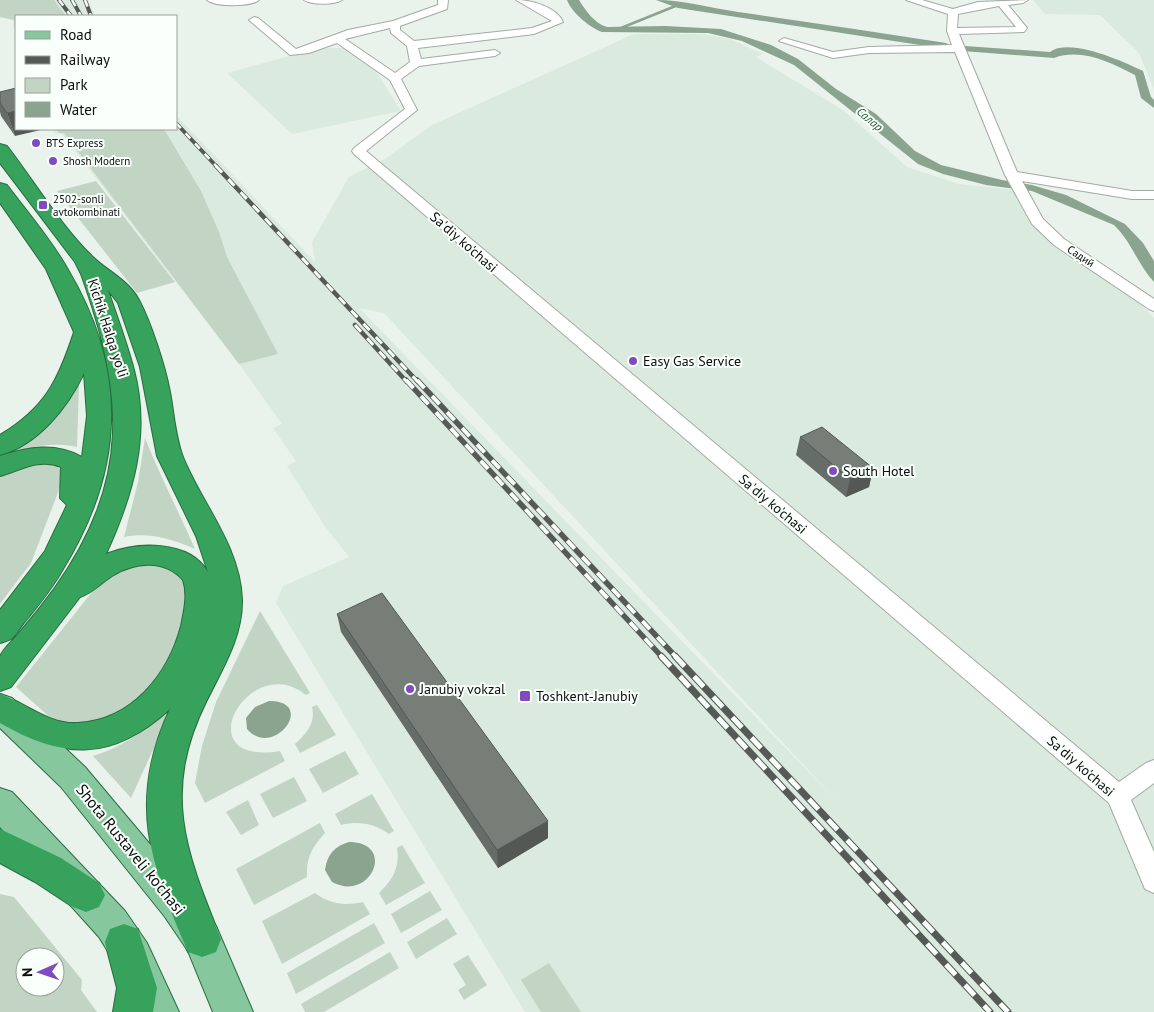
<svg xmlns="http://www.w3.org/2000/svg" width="1154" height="1012" font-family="'PT Sans',sans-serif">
<rect width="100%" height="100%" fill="#eaf2ec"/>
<path fill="#dbeade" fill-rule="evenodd" d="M0,0H88L95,16H16V56L13,20L0,17Z
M1033,0H1154V89L1139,53L1100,15L1045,14Z
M634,34H703L730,39L763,54L756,57L843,110L907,167L959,184L1016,190L1042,231L1131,294L1154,318V1012H525L276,603L283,586L349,557L324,525L287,466L296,461L273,428L282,424L239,364L62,134H55L52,129H176V115L315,262L312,242L349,177L385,159L432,125ZM359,308L384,313L837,801Z
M319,48H344L372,65L401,111L292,134L227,73Z"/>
<path fill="#c2d5c5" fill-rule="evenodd" d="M0,0H54L66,16H16V40L14,20L0,17Z
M56,129H164L201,191L219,232L227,257L278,354L239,364L64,133H59Z
M96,181L175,282L137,293L57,191Z
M79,385L77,447C50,441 25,448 0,459V455L60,412Z
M145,438C160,476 179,512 195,549C172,539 149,532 124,537L138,482Z
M46,462C64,468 65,472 59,490L31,563L0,604V475L16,467Z
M156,563L170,567L187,586L182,634L152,688L115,717L78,723L54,721L16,687L96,587C119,567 126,566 156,563Z
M260,611L310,693L306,695C249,649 184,767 280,751L285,761L205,803L195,783L202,746L216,702Z
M178,695L131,798L93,756C133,743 151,726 178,695Z
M317,705L336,735L300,753L295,744C306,734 316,723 312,707Z
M345,751L359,774L323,793L309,769Z
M294,777L307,801L273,818L260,794Z
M372,794L394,831L389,834C373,823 359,821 341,825L335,814Z
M248,800L259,825L241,835L226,812Z
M320,823L325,833C312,847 306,858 307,877L254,905L236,869Z
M402,845L425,883L386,905L379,893C393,880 400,867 397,848Z
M430,891L442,910L401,933L391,914Z
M315,893C330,904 344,906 363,902L370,914L282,964L262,921Z
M0,894L14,897L82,980L81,990L97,1012H0ZM25,957H55V987H25Z
M447,918L457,934L416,959L407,942Z
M374,923L385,943L296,994L287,973Z
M390,952L399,968L324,1012H305L301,1004Z
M468,955L487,985L464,1000L458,990L466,985L453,964Z
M549,963L581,1012H541L521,980Z"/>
<path fill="#8aa48f" d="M567,0H579C586,11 594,23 607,27L665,26L721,29L771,45L798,59L836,89L876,114L915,151L941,165L1002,180L1032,185L1066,195L1125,224L1143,243L1154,261V282C1138,265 1131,241 1114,225L1032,191L986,185L943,174L918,164L794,65L742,41L708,33L602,32C589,27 572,13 567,0Z
M269,701C318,701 273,760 247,729L246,718L255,707Z
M349,842C397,842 371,903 332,882L325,870C327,854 335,846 349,842Z"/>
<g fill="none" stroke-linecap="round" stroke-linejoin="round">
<path stroke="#8aa48f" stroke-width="2.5" d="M616,30L678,5"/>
<path fill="#8aa48f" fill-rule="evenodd" d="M656,0C683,0 711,8 738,12C808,22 877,32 946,43L951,46L946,49L678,8Z
M965,46L1050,52C1070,37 1124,62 1143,71L1151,97L1154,100V108L1141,98L1135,75C1109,62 1082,48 1054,58L962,51L960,49Z"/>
<defs>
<path id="street" d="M207,0H259C251,7 215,7 207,0Z
M304,0H342C335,5 311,5 304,0Z
M438,0H448L447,9L400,26V30L414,41L532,28L552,21L516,0C531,0 557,7 563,22L534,34L418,48L421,59L495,50L500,53L495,56L419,66L401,79L417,110L366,151L1119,782L1146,763L1154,760V783L1131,800L1154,852V893L1145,889L1109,803L354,154L352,151L354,148L405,109L390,80L337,43L309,53L290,55L249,20L254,17L258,18L296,49L348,30L393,21L438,5ZM390,28L391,33L407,46L410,62L395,73L345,39Z
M906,0H922L953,9L978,2L1028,0L1023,3L1008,5L1027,28L1024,32L959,34L1017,172L1132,191H1154V199H1132L1022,181L1043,219L1064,239L1154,299V311L1149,309L1054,245L1032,224L1005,175L955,52L869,53L833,58L779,41L784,38L833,52L869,47L952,45L947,31L948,14ZM999,6L1016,27L957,28L958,14Z"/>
<path id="primary" d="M0,694L12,698L85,767L191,893L216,926L253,1012H213L188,951L165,917L61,787L0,728Z
M0,788L12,792L125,911L147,943L179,1012H138L119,969L99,937L0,827Z"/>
<path id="highway" d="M0,144L7,146C34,181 62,228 94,258C109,272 128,280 139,300C151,323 165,365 170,392C174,413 175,436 183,457C202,504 240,546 242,599C243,637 222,669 206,702C161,793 186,852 221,939L216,952L202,957L188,952C150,864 127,800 170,709C113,761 64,760 0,723V694C26,703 49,725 78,723C132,720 168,675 181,626C184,611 188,595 183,580C164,559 135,562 112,576C101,583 93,593 80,597L11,687L0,691C0,681 0,666 0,657C2,649 14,640 19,633C31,619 43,604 54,589C132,479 124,394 81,274L75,262L0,163ZM108,290L118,303L140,367L157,456L196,536L208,572C189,539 136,542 106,554C133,495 151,435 134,370C127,343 117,317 108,290Z
M0,183L7,185C27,212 50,238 67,268C128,370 125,468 63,569C52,589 37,607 23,624C19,629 15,636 11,639C8,641 3,642 0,643V610L45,551L67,505L60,498L61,467C39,458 21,470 0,476V456C27,447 56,442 82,457L87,416L84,373C68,407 38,445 0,455V435C45,408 58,381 74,332L46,269L0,203Z
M0,829L61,858L99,883L105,895L99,907L86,912L73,907L35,882L0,863Z
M124,924L138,929L157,988L153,1012H113L117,988L105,942L110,929Z"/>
</defs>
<use href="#street" stroke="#a3aaa4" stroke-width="2"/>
<use href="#primary" stroke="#286e40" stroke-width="2"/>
<use href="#highway" stroke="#286e40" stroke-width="2"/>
<use href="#street" fill="#fff" fill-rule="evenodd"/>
<use href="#primary" fill="#87c79d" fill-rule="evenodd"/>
<use href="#highway" fill="#37a25c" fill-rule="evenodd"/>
<defs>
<path id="rail-far3" d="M59,0L71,16
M72,0L81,16
M85,0L91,16
M176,123L217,167"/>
<path id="rail-far2" d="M216,166L418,382
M355,325L407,382"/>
<path id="rail-far1" d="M406,380L662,657
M417,380L676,657"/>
<path id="rail" d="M661,656L990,1012
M675,656L1008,1012"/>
</defs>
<use href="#rail-far3" stroke="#555a57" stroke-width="4"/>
<use href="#rail-far2" stroke="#555a57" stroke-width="4.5"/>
<use href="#rail-far1" stroke="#555a57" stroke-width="5.5"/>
<use href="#rail" stroke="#555a57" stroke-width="7"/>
<use href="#rail-far3" stroke="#f9fffa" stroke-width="2.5" stroke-dasharray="7" stroke-linecap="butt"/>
<use href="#rail-far2" stroke="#f9fffa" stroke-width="3" stroke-dasharray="9" stroke-linecap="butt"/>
<use href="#rail-far1" stroke="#f9fffa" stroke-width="4" stroke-dasharray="11" stroke-linecap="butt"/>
<use href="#rail" stroke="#f9fffa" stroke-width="5" stroke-dasharray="14" stroke-linecap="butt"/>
</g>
<path fill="#666c67" d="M0,92L15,136L1,116L0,112Z
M800,437L873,468L869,487L846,497L796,455Z
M337,614L548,838L498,868L341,632Z"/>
<path fill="#535854" d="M16,111V129H45L15,136L7,113Z
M873,468L869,487L846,497L850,479Z
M548,821V838L498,868L497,850Z"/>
<path fill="#777e78" stroke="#535854" d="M16,88V111L7,113L0,103V92Z
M822,427L873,468L850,479L800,437Z
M382,593L548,821L497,850L337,614Z"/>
<g fill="#804bc2" stroke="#f9fffa" stroke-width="2">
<circle cx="36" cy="143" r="5"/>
<circle cx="53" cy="161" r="5"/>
<rect x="38" y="200" width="10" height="10" rx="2.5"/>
<circle cx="633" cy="361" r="5"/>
<circle cx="833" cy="471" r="5"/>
<circle cx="410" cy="689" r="5"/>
<rect x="519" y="690" width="12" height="12" rx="2.5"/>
</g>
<g text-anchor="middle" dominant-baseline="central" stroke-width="4" stroke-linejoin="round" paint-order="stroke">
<g font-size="11" fill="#0b0e0c" stroke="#f9fffa" text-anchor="start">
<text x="46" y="143">BTS Express</text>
<text x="63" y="161">Shosh Modern</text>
<text x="53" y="199">2502-sonli<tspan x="53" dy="13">avtokombinati</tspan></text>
</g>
<g font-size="11" fill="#0b0e0c" stroke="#f9fffa">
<text transform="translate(1081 256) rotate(33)">Садий</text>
</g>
<g font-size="12" font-style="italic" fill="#2f5b3b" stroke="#f9fffa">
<text transform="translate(870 119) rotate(40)">Салар</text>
</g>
<g font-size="14" fill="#0b0e0c" stroke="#f9fffa">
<text transform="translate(464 242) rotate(41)">Sa'diy ko'chasi</text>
<text transform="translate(108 328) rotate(72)">Kichik Halqa yo'li</text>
<text transform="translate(773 504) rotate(40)">Sa'diy ko'chasi</text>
<text transform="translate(1081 766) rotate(41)">Sa'diy ko'chasi</text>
</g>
<g font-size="14" fill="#0b0e0c" stroke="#f9fffa" text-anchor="start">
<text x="643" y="361">Easy Gas Service</text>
<text x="843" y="471">South Hotel</text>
<text x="420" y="689">Janubiy vokzal</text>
<text x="536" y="696">Toshkent-Janubiy</text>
</g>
<g font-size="16" fill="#0b0e0c" stroke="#f9fffa">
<text transform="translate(131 849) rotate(51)">Shota Rustaveli ko'chasi</text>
</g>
</g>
<rect x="15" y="15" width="162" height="115" fill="#f9fffa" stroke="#9a9f9b"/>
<rect x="25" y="31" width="25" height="8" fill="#87c79d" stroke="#9a9f9b"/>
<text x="60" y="40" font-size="15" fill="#0b0e0c">Road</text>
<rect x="25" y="56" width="25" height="8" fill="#555a57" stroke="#9a9f9b"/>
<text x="60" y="65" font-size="15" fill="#0b0e0c">Railway</text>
<rect x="25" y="78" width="25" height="15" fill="#c2d5c5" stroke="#9a9f9b"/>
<text x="60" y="90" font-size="15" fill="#0b0e0c">Park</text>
<rect x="25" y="102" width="25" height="15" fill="#8aa48f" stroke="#9a9f9b"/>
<text x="60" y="115" font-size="15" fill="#0b0e0c">Water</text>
<g transform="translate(40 972) rotate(268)"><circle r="24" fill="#f9fffa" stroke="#9a9f9b"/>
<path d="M0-4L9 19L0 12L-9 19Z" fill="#804bc2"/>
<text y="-8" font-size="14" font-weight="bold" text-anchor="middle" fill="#0b0e0c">N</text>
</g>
</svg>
